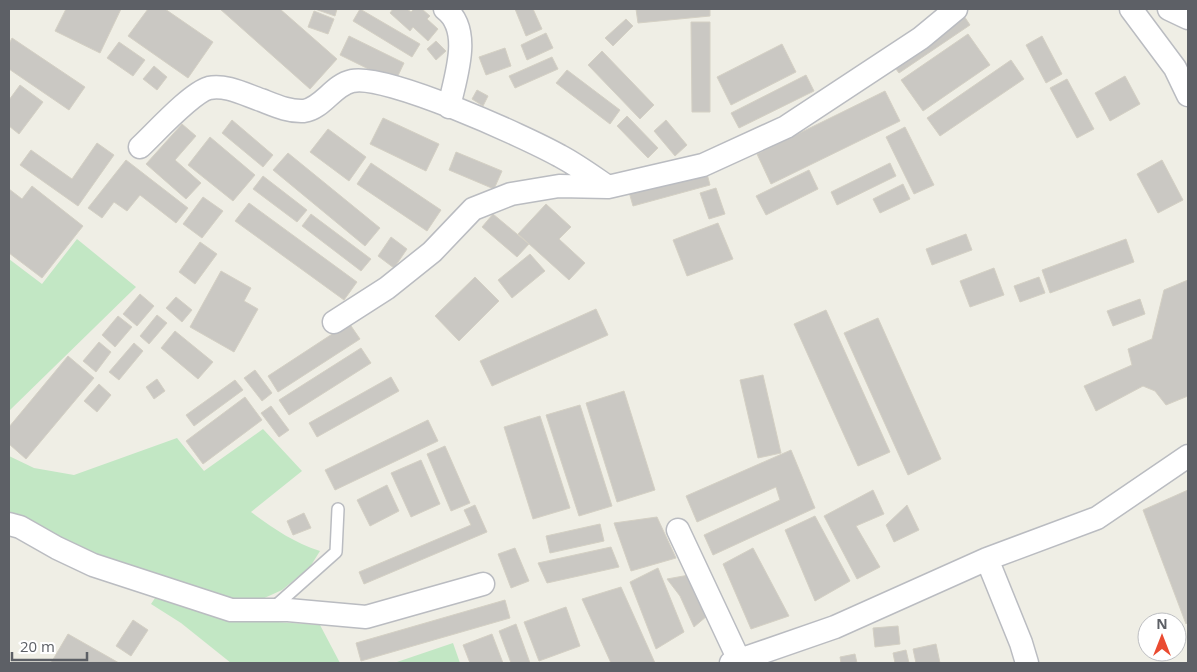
<svg xmlns="http://www.w3.org/2000/svg" width="1197" height="672" font-family="'Open Sans',sans-serif">
<rect width="100%" height="100%" fill="#efeee5"/>
<path fill="#c2e7c4" d="M77,239L136,287L10,410L9,259L42,284Z
M263,429L302,471L251,512C274,529 293,542 320,551L310,567L282,590L260,600L226,602L191,594L153,572L104,564L9,515V456L34,468L74,475L177,438L204,471Z
M157,595L223,618L320,625L340,663H231L181,623L151,604Z
M453,643L460,663H394Z"/>
<path fill="#cac8c3" stroke="#d4d0c4" d="M66,9H121L100,53L55,31Z
M148,9H165L213,42L188,78L128,36Z
M220,9H280L337,59L310,89Z
M315,9H337L335,16Z
M360,9L420,44L412,57L353,21Z
M393,9H407L411,12L414,9H422L430,16L427,19L438,29L428,41L413,27L410,31L390,13Z
M515,9H533L542,29L526,36Z
M636,9H710V16L638,23Z
M314,11L334,19L328,34L308,27Z
M964,16L970,25L899,73L893,65Z
M626,19L633,26L613,46L605,38Z
M691,22H710V112H692Z
M546,33L553,48L527,60L521,45Z
M968,34L990,65L923,111L901,80Z
M349,36L404,63L395,82L340,55Z
M1042,36L1062,74L1046,83L1026,45Z
M12,38L85,87L69,110L9,69V44Z
M436,41L446,51L436,60L427,49Z
M119,42L145,60L133,76L107,58Z
M782,44L796,72L731,105L717,77Z
M505,48L511,66L486,75L479,57Z
M602,51L654,105L640,119L588,65Z
M552,57L558,69L515,88L509,76Z
M1011,60L1024,79L940,136L927,118Z
M154,66L167,77L157,90L143,79Z
M567,70L620,110L610,124L556,83Z
M806,75L814,91L739,128L731,113Z
M1125,76L1140,104L1110,121L1095,93Z
M1067,79L1094,129L1077,138L1050,88Z
M20,85L43,102L19,134L9,126V100Z
M477,90L488,96L483,106L472,99Z
M885,91L900,121L771,184L757,154Z
M627,116L658,148L648,158L617,126Z
M383,118L439,144L426,171L370,144Z
M232,120L273,155L263,167L222,133Z
M666,120L687,145L675,156L654,131Z
M182,124L196,136L175,160L201,183L186,199L146,164Z
M905,127L934,185L914,194L886,137Z
M328,129L366,157L349,181L310,152Z
M210,137L255,175L233,201L188,165Z
M97,143L114,155L78,206L20,165L31,150L72,179Z
M456,152L502,171L494,189L449,170Z
M288,153L380,228L365,246L273,170Z
M126,160L188,208L176,223L140,195L127,211L114,202L102,218L88,208Z
M1162,160L1183,200L1158,213L1137,174Z
M371,163L441,210L427,231L357,184Z
M890,163L896,176L837,205L831,192Z
M706,170L710,185L633,206L629,192Z
M809,170L818,189L766,215L756,196Z
M263,176L307,210L297,222L253,189Z
M903,184L910,199L880,213L873,199Z
M32,186L83,226L42,278L9,253V189L22,199Z
M716,188L725,214L709,219L700,193Z
M203,197L223,211L202,238L183,224Z
M249,203L357,282L344,300L235,221Z
M546,204L571,227L559,239L585,263L569,280L518,234Z
M311,214L371,259L361,271L302,226Z
M493,214L529,244L517,257L482,227Z
M718,223L733,259L687,276L673,240Z
M966,234L972,250L932,265L926,249Z
M391,237L407,249L394,268L378,256Z
M1126,239L1134,262L1050,293L1042,270Z
M200,242L217,254L195,284L179,272Z
M530,254L545,271L512,298L498,280Z
M994,268L1004,295L970,307L960,281Z
M221,271L251,288L244,301L258,309L234,352L190,327Z
M475,277L499,301L459,341L435,316Z
M1039,277L1045,293L1020,302L1014,286Z
M1188,280V396L1166,405L1155,391L1143,386L1096,411L1084,386L1132,365L1128,349L1152,339L1164,290Z
M140,294L154,306L137,326L123,314Z
M176,297L192,310L182,322L166,308Z
M1140,299L1145,314L1113,326L1107,311Z
M596,309L608,335L492,386L480,361Z
M826,310L890,452L858,466L794,324Z
M157,315L167,323L149,344L140,336Z
M118,316L132,327L115,347L102,335Z
M878,318L941,459L908,475L844,333Z
M349,323L360,339L278,392L268,376Z
M175,331L213,362L198,379L161,348Z
M99,342L111,352L96,372L83,361Z
M134,343L143,351L119,380L109,372Z
M361,348L371,363L289,415L279,400Z
M68,356L94,378L26,459L9,444V427Z
M255,370L272,393L262,401L244,378Z
M763,375L781,453L758,458L740,380Z
M391,377L399,391L317,437L309,423Z
M157,379L165,391L154,399L146,387Z
M235,380L243,390L194,426L186,415Z
M99,384L111,395L97,412L84,401Z
M624,391L655,490L617,502L586,403Z
M245,397L262,420L203,464L186,441Z
M580,405L612,506L579,516L546,415Z
M271,406L289,430L279,437L261,413Z
M540,416L570,508L533,519L504,427Z
M428,420L438,441L335,490L325,470Z
M445,446L470,503L451,511L427,454Z
M791,450L815,508L713,555L704,535L780,500L776,487L697,522L686,496Z
M421,460L440,504L411,517L391,473Z
M387,485L399,511L370,526L357,500Z
M873,490L884,514L856,526L880,567L857,579L824,516Z
M1188,490V622L1186,624L1143,510Z
M475,505L487,532L364,584L359,572L471,525L464,510Z
M907,505L919,530L894,542L886,525Z
M304,513L311,528L293,535L287,521Z
M815,516L850,581L815,601L785,530Z
M657,517L676,558L631,571L614,523Z
M600,524L604,541L550,553L546,536Z
M611,547L619,567L547,583L538,563Z
M515,548L529,581L511,588L498,554Z
M753,548L789,616L751,629L723,564Z
M658,568L684,632L656,649L630,582Z
M689,575L707,616L694,627L680,596L667,579Z
M621,587L655,663H611L582,599Z
M505,600L510,618L361,661L356,643Z
M566,607L580,646L539,661L524,622Z
M133,620L148,630L131,656L116,646Z
M516,624L530,663H511L499,631Z
M898,626L900,644L875,647L873,628Z
M68,634L119,663H51Z
M492,634L503,663H470L463,645Z
M936,644L940,663H916L913,649Z
M906,650L909,663H895L893,653Z
M855,654L857,663H841L840,657Z"/>
<g fill="none" stroke-linecap="round" stroke-linejoin="round">
<defs>
<path id="service" d="M272,609L336,552L338,509"/>
<path id="minor" d="M445,9C473,30 455,78 449,107
M1131,9L1175,68L1188,95
M1169,9L1188,18
M140,147C156,132 191,93 209,88C225,84 246,95 261,100C274,105 289,112 304,111C323,108 333,85 352,81C385,73 526,137 560,156C577,165 592,176 608,187
M334,322L387,288L432,252L473,209L511,194L559,186L608,187L703,165L786,127L921,38L956,9
M9,524L20,527L57,548L93,565L231,610H288L366,617L483,584
M678,530L739,660
M731,663L835,627L987,559
M1027,663L1021,643L987,559L1097,518L1188,456"/>
</defs>
<use href="#service" stroke="#babcc1" stroke-width="14"/>
<use href="#minor" stroke="#babcc1" stroke-width="25"/>
<use href="#service" stroke="#fff" stroke-width="11"/>
<use href="#minor" stroke="#fff" stroke-width="22"/>
</g>
<rect width="1197" height="672" fill="none" stroke="#5d6066" stroke-width="20"/>
<g transform="translate(1162 637)"><circle r="24" fill="#ffffff" stroke="#bebfc2"/>
<path d="M0-4L9 19L0 12L-9 19Z" fill="#ea4b31"/>
<text y="-8" font-size="14" font-weight="bold" text-anchor="middle" fill="#5d6066">N</text>
</g>
<path d="M12 652v8h75v-8" fill="none" stroke="#5d6066" stroke-width="2.5"/>
<text x="20" y="652" font-size="15" fill="#5d6066" stroke="#ffffff" stroke-width="4" paint-order="stroke">20 m</text>
</svg>
